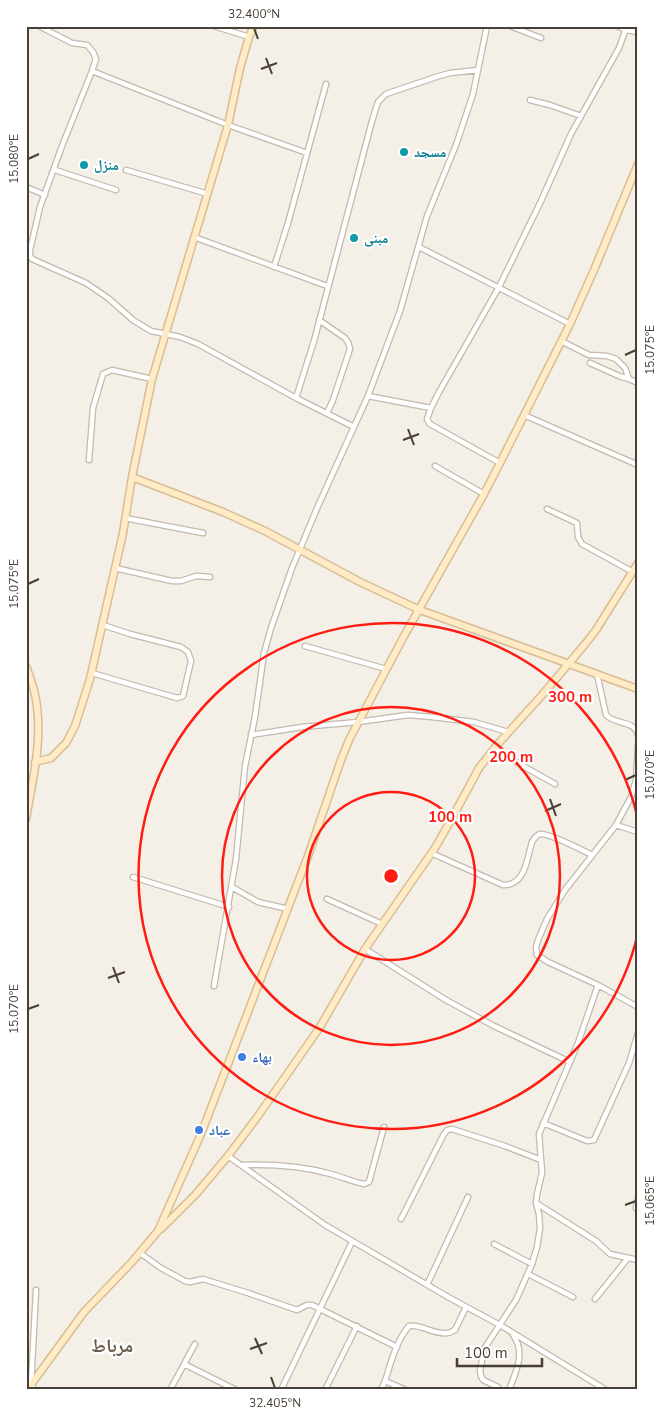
<svg xmlns="http://www.w3.org/2000/svg" width="664" height="1416" font-family="'Nunito Sans','Noto Naskh Arabic',sans-serif">
<rect width="100%" height="100%" fill="#f4efe7"/>
<g fill="none" stroke-linecap="round" stroke-linejoin="round">
<defs>
<path id="street" d="M39,26L72,43L87,45L93,52L96,59L92,71L62,146L40,207L30,250V256L32,259L86,283L108,298L133,320L151,331L180,337L198,344L296,398L354,427
M214,26L249,37
M510,26L541,38
M617,26L626,30L638,32
M92,71L228,125L307,153
M530,100L550,105L581,116
M55,170L116,190
M126,170L208,194
M26,187L45,195
M194,237L327,286
M419,247L570,324
M274,267L288,223L326,84
M319,320L345,338L348,342L350,349L333,400L327,413
M561,341L589,355L607,356L616,359L625,368L629,379L638,383
M590,363L619,376L629,379
M368,396L431,408L439,392L499,287L541,201L571,134L619,48L627,26
M296,398L314,341L372,121L378,102L386,94L436,77L450,73L478,70
M431,408L427,419L430,424L500,463
M524,415L638,465
M89,460L93,408L103,374L112,370L152,379
M435,466L484,494
M547,509L577,523L578,537L582,544L633,572
M125,518L203,533
M115,568L172,581H181L196,576L210,577
M305,646L386,669
M92,673L177,698L183,696L191,661L188,652L181,647L130,634L103,625
M597,674L606,715C615,725 635,720 638,735
M251,735L302,727L358,722L408,715L432,717L474,722L508,732
M495,747L523,766L555,784
M616,825L638,832
M431,853L503,885C525,886 527,859 532,842C534,839 536,835 540,834C550,833 582,850 592,855
M133,877L229,907
M232,887L258,902L288,909
M327,899L382,924
M365,949L446,1000L494,1026L570,1062
M598,985L638,1007
M214,986L236,859L245,766L255,717L264,653L271,628L292,568L318,506L368,396L400,311L427,216L456,145L473,94L487,26
M543,1123L587,1141L594,1140L629,1063L638,1033
M228,1156L325,1225L448,1297L500,1325L606,1390
M242,1165C272,1164 302,1166 331,1174C342,1177 353,1182 364,1184L369,1182L384,1127
M638,1199L636,1208L638,1209
M536,1203L596,1241L610,1254L638,1260
M401,1219L444,1134L447,1130L452,1129L505,1146L541,1160
M494,1244L532,1264
M140,1253L161,1268L185,1281L190,1282L203,1279L248,1293L297,1310L307,1305H312L397,1347
M528,1274L573,1297
M427,1285L468,1197
M595,1299L628,1258
M184,1364L236,1390
M498,1387L483,1380L481,1376L480,1371L484,1349L516,1300L532,1264L537,1247L540,1228L539,1214L536,1203L537,1194L542,1173L539,1134L578,1043L598,985L548,962L537,955L536,947L538,940L547,919L565,890L616,825L624,810L631,797L636,780L638,745
M35,1390L31,1385L36,1290
M170,1390L195,1344
M281,1390L352,1242
M325,1390L357,1326
M381,1390L385,1381
M406,1390L385,1381C391,1363 396,1341 409,1326C422,1324 434,1335 447,1333C450,1333 452,1331 455,1330L466,1307
M509,1390C516,1372 526,1352 513,1335"/>
<path id="secondary" d="M132,477L223,512L265,531L360,582L420,610L638,689
M26,666C31,679 36,693 37,707C42,744 32,783 26,819
M35,762L51,758L66,743L75,726L90,679L123,533L132,477L152,379L228,125L240,68L249,37L254,26
M161,1229L196,1194L228,1156L258,1116L320,1027L365,949L435,848L451,820L479,768L497,745L543,694L586,643L596,630L638,563
M27,1390L84,1312L132,1262L158,1231L201,1134L308,856L341,760L349,740L404,636L484,494L502,459L570,324L594,270L638,164"/>
</defs>
<use href="#street" stroke="#c3b9ac" stroke-width="7"/>
<use href="#secondary" stroke="#d7be95" stroke-width="9"/>
<use href="#street" stroke="#fff" stroke-width="4.5"/>
<use href="#secondary" stroke="#ffebc6" stroke-width="6"/>
</g>
<path fill="none" stroke="#483f36" stroke-width="2" d="M254,28L258,39M266,58L272,74M261,69L277,63M28,159L39,154M625,355L636,350M408,429L414,445M403,440L419,434M28,584L39,579M625,780L636,775M550,799L556,816M545,811L561,804M113,967L119,983M108,978L125,972M28,1009L39,1005M625,1205L636,1201M255,1338L262,1354M250,1349L267,1343M271,1377L275,1388"/>
<g fill="none" stroke="#ff1d13" stroke-width="2.5">
<circle cx="391" cy="876" r="84"/>
<circle cx="391" cy="876" r="169"/>
<path d="M638 933A253 253 0 1 1 638 819"/>
</g>
<g fill="#0f9aa8" stroke="#fff" stroke-width="2">
<circle cx="404" cy="152" r="5"/>
<circle cx="84" cy="165" r="5"/>
<circle cx="354" cy="238" r="5"/>
</g>
<g fill="#3f7fe0" stroke="#fff" stroke-width="2">
<circle cx="242" cy="1057" r="5"/>
<circle cx="199" cy="1130" r="5"/>
</g>
<g text-anchor="middle" dominant-baseline="central" stroke-width="4.5" stroke-linejoin="round" paint-order="stroke">
<g font-size="14" font-weight="bold" fill="#0d838f" stroke="#fff" text-anchor="start">
<text x="414" y="152">مسجد</text>
<text x="94" y="165">منزل</text>
<text x="364" y="238">مبنى</text>
</g>
<g font-size="14" font-weight="bold" fill="#366cbe" stroke="#fff" text-anchor="start">
<text x="252" y="1057">بهاء</text>
<text x="209" y="1130">عباد</text>
</g>
<g font-size="19" font-weight="bold" fill="#6b5b4c" stroke="#fff">
<text x="112" y="1346">مرباط</text>
</g>
</g>
<circle cx="391" cy="876" r="8" fill="#ff1d13" stroke="#fff" stroke-width="2.5"/>
<g font-size="15" text-anchor="middle" font-weight="bold" fill="#ff1d13" stroke="#fff" stroke-width="4.5" stroke-linejoin="round" paint-order="stroke">
<text x="570" y="702">300 m</text>
<text x="511" y="762">200 m</text>
<text x="450" y="822">100 m</text>
</g>
<rect width="664" height="1416" fill="none" stroke="#ffffff" stroke-width="55"/>
<path d="M457 1358v8h85v-8" fill="none" stroke="#483f36" stroke-width="2.5"/>
<text x="464" y="1358" font-size="15" fill="#483f36" stroke="#ffffff" stroke-width="4" paint-order="stroke">100 m</text>
<rect x="28" y="28" width="608" height="1360" fill="none" stroke="#483f36" stroke-width="2"/>
<g font-size="12" text-anchor="middle" fill="#483f36">
<text x="254" y="18">32.400°N</text>
<text transform="translate(14 159) rotate(-90)" y="4">15.080°E</text>
<text transform="translate(650 350) rotate(-90)" y="4">15.075°E</text>
<text transform="translate(14 584) rotate(-90)" y="4">15.075°E</text>
<text transform="translate(650 775) rotate(-90)" y="4">15.070°E</text>
<text transform="translate(14 1009) rotate(-90)" y="4">15.070°E</text>
<text transform="translate(650 1201) rotate(-90)" y="4">15.065°E</text>
<text x="275" y="1407">32.405°N</text>
</g>
</svg>
